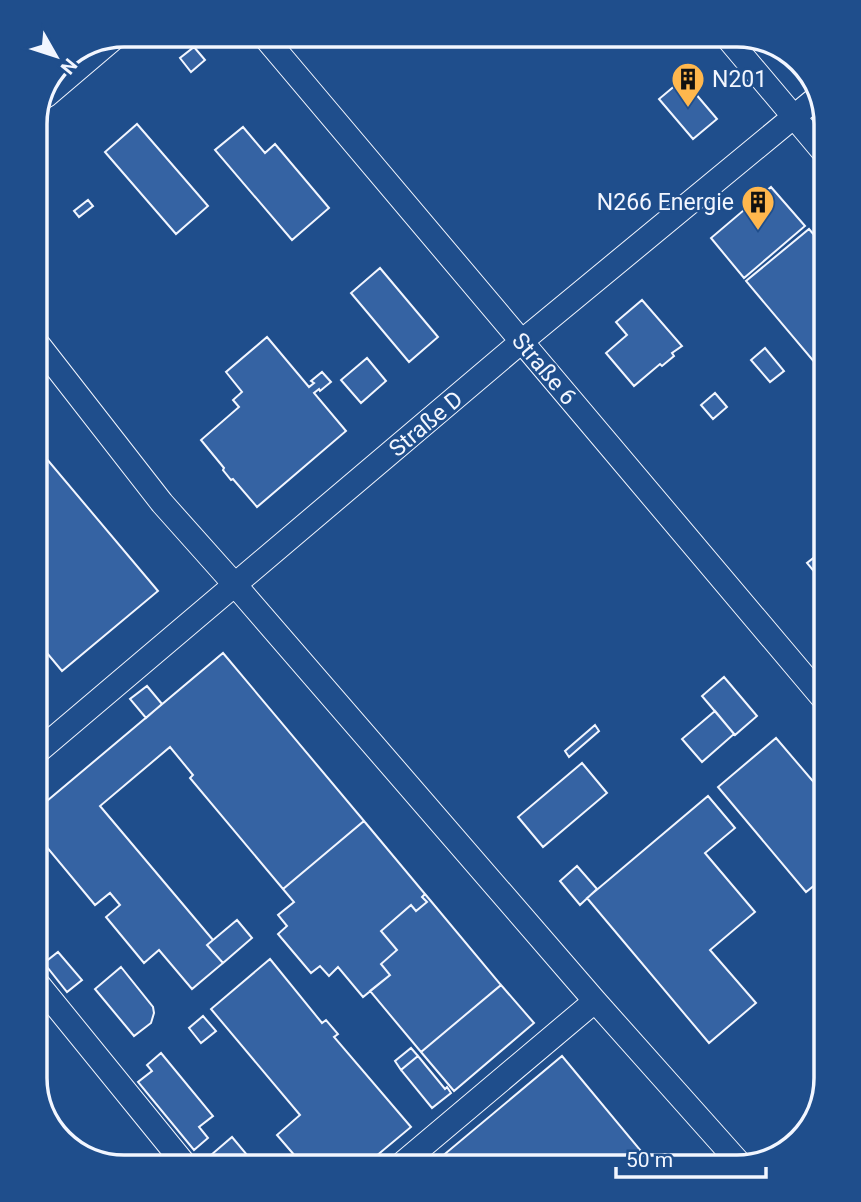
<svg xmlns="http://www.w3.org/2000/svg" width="861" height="1202" font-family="Roboto,sans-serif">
<rect width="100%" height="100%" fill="#1f4e8c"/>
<path fill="#3563a3" stroke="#f2f6ff" stroke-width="2" d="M194,47L205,60L191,72L180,58Z
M683,79L717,119L693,139L659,99Z
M137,124L208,206L176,234L105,152Z
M243,127L265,153L275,144L329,208L292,240L215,150Z
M771,187L805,226L744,278L711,238Z
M88,200L93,206L79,217L74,211Z
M809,229L826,249V365L821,370L746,281Z
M380,268L438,337L409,362L351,293Z
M642,300L682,346L672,353L674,356L662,366L660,364L634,386L606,353L627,335L616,322Z
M267,337L309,387L314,383L311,381L322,372L331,382L320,391L319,389L314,393L346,431L257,507L233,479L231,480L223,470L224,468L201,440L239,407L233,400L242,392L226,372Z
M765,348L784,371L770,382L751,360Z
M367,358L386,381L361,403L341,380Z
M715,393L727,407L713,419L701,405Z
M35,445L158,591L62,671L37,641L35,642Z
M826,548V586L807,563Z
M223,653L364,821L283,889L190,778L193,775L170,747L100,806L213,940L207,945L223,963L192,989L159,950L144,963L106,917L120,905L110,893L95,905L35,833V811Z
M724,677L757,716L735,735L702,696Z
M147,686L162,704L146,718L130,699Z
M715,711L734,734L702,762L682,739Z
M595,725L599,731L569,757L565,751Z
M776,738L823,793L826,790V876L806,892L718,787Z
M582,763L607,793L543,847L518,817Z
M708,796L735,828L705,853L755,912L710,950L756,1003L709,1043L587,898Z
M364,821L425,894L422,897L427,902L416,911L411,905L381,931L397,950L381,964L390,975L363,997L338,967L329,976L320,966L311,973L278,934L287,926L278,915L294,902L283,889Z
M577,866L597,889L580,905L560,881Z
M425,894L501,985L421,1052L370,991L390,975L381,964L397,950L381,931L411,905L416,911L427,902L422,897Z
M237,920L252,938L223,963L207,945Z
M58,952L82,980L67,992L44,963Z
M270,959L322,1023L326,1020L338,1034L334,1037L411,1127L363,1167H314L307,1160L302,1164L277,1135L300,1115L211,1009Z
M121,967L153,1007L154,1013L151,1023L134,1036L95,989Z
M501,985L534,1023L454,1091L421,1052Z
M203,1016L216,1031L201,1043L189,1028Z
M411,1048L418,1056L401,1070L395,1061Z
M161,1053L213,1116L199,1127L208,1138L194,1150L138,1082L152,1071L147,1065Z
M418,1056L445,1089L447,1087L451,1093L432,1108L401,1070Z
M562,1056L651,1163L646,1167H437L436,1165L442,1160L440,1158Z
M232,1137L257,1167H209L204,1161Z"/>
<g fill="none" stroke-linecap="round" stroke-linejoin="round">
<defs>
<path id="minor" d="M263,35L826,702
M725,35L826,155
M46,96L113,39
M35,340L162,503L236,586L595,1001L742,1166
M35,754L521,342L819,96
M35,980L187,1167
M398,1167L595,1001"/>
</defs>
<use href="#minor" stroke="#f2f6ff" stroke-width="25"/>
<use href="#minor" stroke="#1f4e8c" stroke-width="23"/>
</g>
<defs>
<symbol id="building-pin" viewBox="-11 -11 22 30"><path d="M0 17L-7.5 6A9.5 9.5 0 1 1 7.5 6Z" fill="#ffb74d" stroke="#1f4e8c"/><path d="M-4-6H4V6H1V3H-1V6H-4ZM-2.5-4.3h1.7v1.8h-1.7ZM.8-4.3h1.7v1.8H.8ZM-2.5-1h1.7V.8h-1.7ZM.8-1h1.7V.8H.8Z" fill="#111"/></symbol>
</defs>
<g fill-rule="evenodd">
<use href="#building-pin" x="669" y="60" width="38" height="52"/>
<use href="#building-pin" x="739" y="183" width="38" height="52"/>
</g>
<g text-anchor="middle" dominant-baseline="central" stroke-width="5" stroke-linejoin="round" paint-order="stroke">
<g font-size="23" fill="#f2f6ff" stroke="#1f4e8c" text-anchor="start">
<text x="712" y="79">N201</text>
<text x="734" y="202" text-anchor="end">N266 Energie</text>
</g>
<g font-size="23" fill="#f2f6ff" stroke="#1f4e8c">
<text transform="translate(544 369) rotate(50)">Straße 6</text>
<text transform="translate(426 424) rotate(-40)">Straße D</text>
</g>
</g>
<path d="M0 0H861V1202H0ZM124 47H737A77 77 0 0 1 814 124V1078A77 77 0 0 1 737 1155H124A77 77 0 0 1 47 1078V124A77 77 0 0 1 124 47Z" fill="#1f4e8c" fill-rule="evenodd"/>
<path fill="none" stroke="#f2f6ff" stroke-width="3.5" d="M124 47H737A77 77 0 0 1 814 124V1078A77 77 0 0 1 737 1155H124A77 77 0 0 1 47 1078V124A77 77 0 0 1 124 47Z"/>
<g transform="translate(56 56) rotate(129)" stroke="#1f4e8c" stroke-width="5" paint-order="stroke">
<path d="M0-5L12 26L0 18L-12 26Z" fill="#f2f6ff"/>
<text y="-10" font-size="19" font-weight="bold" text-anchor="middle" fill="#f2f6ff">N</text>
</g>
<path d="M616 1167v10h150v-10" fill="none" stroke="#f2f6ff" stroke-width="3.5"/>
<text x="626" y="1167" font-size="21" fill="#f2f6ff" stroke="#1f4e8c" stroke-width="5" paint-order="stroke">50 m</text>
</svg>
